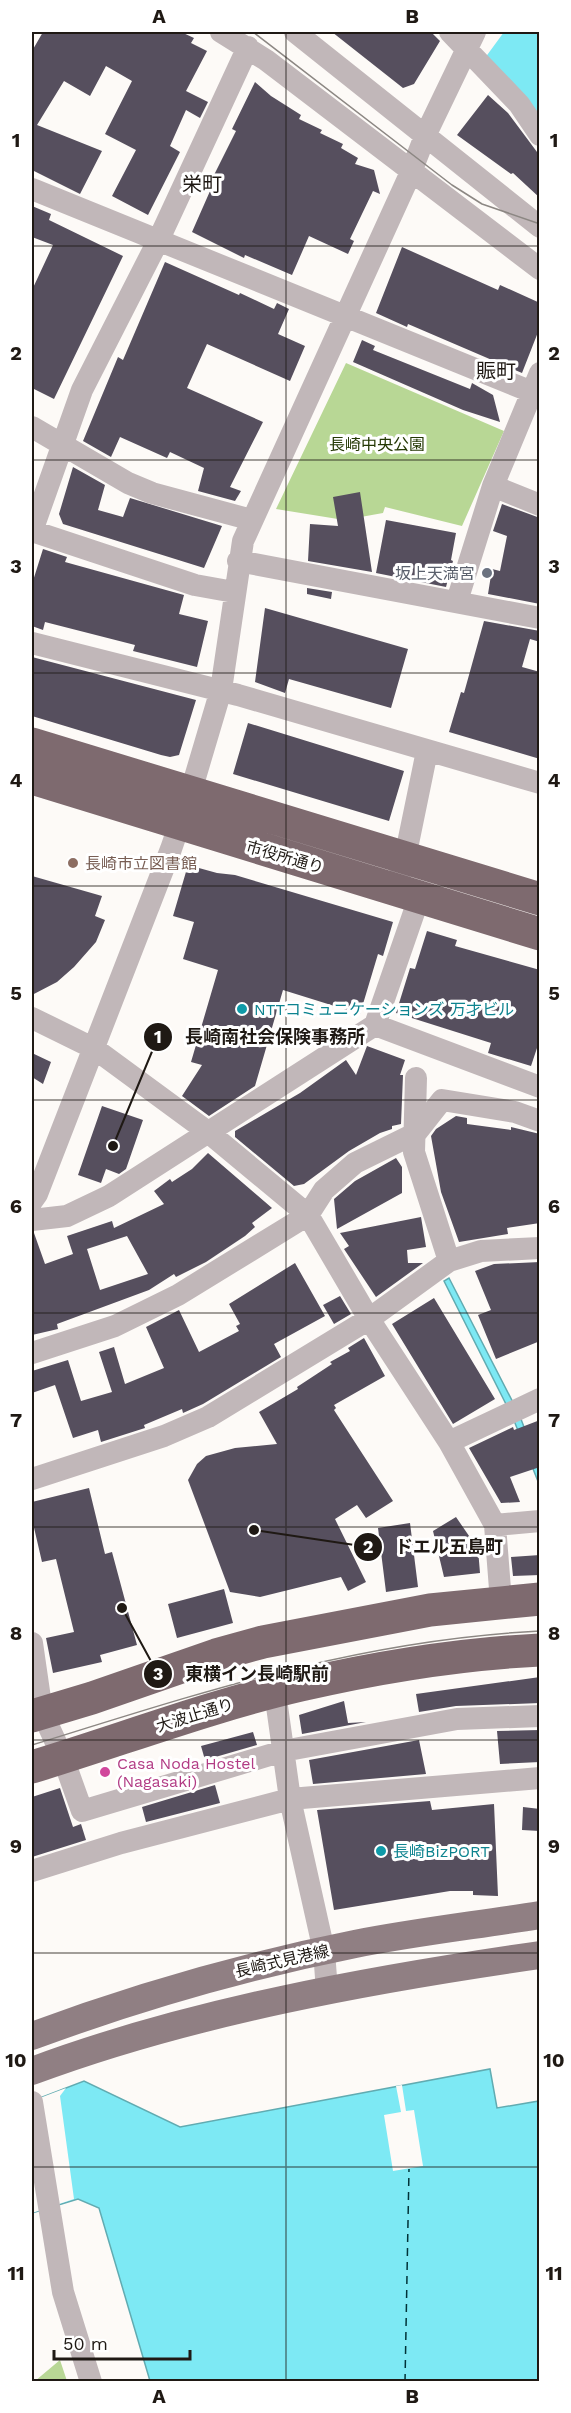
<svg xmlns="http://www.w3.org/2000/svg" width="571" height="2413" font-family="'Work Sans','Noto Sans JP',sans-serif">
<rect width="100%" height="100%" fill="#fdfaf7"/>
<path fill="#b8d795" d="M346,363L504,431L462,526L385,507L383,513L344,520L276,509Z
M60,2360L67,2381H35Z"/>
<path fill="#7de9f4" stroke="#61abb1" stroke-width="1.5" d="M459,32H539V122Z
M449,1278L519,1414L539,1466V1484L513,1418L444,1281Z
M490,2069L497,2108L539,2101V2381H150L99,2208L78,2199L32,2213V2101L84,2081L180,2127Z"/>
<path fill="#fdfaf7" d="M456,32H504L482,62Z
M402,2085L406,2111L414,2110L423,2166L393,2171L384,2115L401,2112L396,2086Z
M66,2088L60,2096L74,2199L32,2213V2101Z"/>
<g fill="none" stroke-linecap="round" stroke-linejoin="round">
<path stroke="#003338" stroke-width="1.5" stroke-dasharray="8 6" stroke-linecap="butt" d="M405,2382L409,2169"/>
</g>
<path fill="#564f5e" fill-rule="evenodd" d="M43,32H181L194,38L191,43L207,51L186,91L208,102L200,118L186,110L170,146L180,152L148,215L112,196L136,150L105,134L132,81L106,66L90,96L64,81L37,125L102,151L80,194L32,170V51Z
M332,32H431L440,41L414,84L403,88Z
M255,82L271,96L301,115L299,119L322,130L320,133L343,144L341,148L358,158L355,164L374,170L380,194L373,191L350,239L354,241L348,254L309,236L292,275L245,255L244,258L192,232L214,182L211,181L236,131L232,129Z
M488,95L508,113L540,156V198L513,173L511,174L457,135Z
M32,206L51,214L49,220L123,256L54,399L32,388V290L53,245L32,237Z
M402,247L498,290L500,285L540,303V327L522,373L408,324L407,327L376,313Z
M165,262L239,295L240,293L274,309L277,303L289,309L278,334L305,346L290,381L207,344L187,388L263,422L230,487L241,491L235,501L198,491L204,468L170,452L167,458L120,437L111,457L83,441L118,357L123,360Z
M362,340L375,346L373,350L470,389L472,383L493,395L500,422L463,410L353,362Z
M73,467L105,485L98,510L123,517L130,498L222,526L204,568L63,524L59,514Z
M360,492L372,572L308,561L310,524L338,526L333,497Z
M502,504L540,518V604L488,594L492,569L500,571L507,536L493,531Z
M386,520L456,533L451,560L453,561L446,587L376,573Z
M43,549L67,557L65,562L184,595L179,614L208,621L197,667L133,651L135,645L45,622L43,630L32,626V584Z
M307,588L332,592L331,599L307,594Z
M265,608L408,649L391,708L289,679L285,693L255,682Z
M484,621L540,631V642L530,639L522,667L540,672V759L449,732L461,692L464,693Z
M32,657L196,700L179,755L170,757L161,755L32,716Z
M248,723L404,771L389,821L233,774Z
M188,865L217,873L235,875L393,922L383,956L378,954L360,1014L283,990L255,1086L209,1116L182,1096L202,1065L191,1062L218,970L183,959L194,922L173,916Z
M32,876L102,896L95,916L105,920L96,942L74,967L57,982L32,995Z
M427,931L457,940L455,946L540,970V1039L531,1066L488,1053L491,1043L396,1013L410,968L415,969Z
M367,1046L405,1060L400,1075H403L401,1124L392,1126V1129L380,1133L349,1151L304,1184L294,1186L235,1137V1131L300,1093L346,1060L356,1075Z
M32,1053L51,1062L43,1084L32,1077Z
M102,1106L143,1120L126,1169L119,1174L106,1169L101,1183L78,1175Z
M456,1116L467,1118V1124L511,1130V1127L540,1134V1223L507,1228L508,1234L459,1242L441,1192L431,1136L436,1129Z
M208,1153L272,1208L252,1223L255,1227L245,1236L206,1262L176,1277L174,1274L149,1290L57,1324L58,1329L32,1335V1233H34L45,1264L73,1254L67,1236L112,1221L114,1228L164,1204L154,1191L170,1179L172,1182L192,1169ZM127,1236L148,1274L100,1290L87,1249Z
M396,1158L402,1167V1193L337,1229L334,1199L355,1181Z
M421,1217L426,1247L407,1250L408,1263H423L376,1297L344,1249L349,1246L340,1233Z
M540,1262V1341L496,1359L478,1315L491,1310L475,1271L494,1264Z
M295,1263L325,1316L274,1344L281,1357L203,1404L183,1413L182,1409L144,1425L145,1428L101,1442L98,1430L73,1438L55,1385L32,1393V1371L68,1360L81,1401L112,1392L99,1352L114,1347L125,1384L164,1368L146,1327L179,1310L199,1352L239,1331L236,1326L240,1324L229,1304Z
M340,1296L351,1314L334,1324L323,1305Z
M434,1298L495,1399L453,1424L392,1324Z
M364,1338L385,1376L334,1405L336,1408L334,1410L393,1501L366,1518L357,1505L335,1519L366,1582L348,1591L341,1577L260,1597L230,1592L188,1480L197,1464L206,1456L235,1448L277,1444L259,1412L298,1389L297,1387L332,1364L330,1362L350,1351L348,1348Z
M540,1420V1467L510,1477L520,1502L501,1503L469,1448L513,1427L514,1430Z
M89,1488L105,1554L112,1552L137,1645L100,1655L102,1662L53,1673L46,1638L74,1632L56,1559L42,1562L32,1519V1502Z
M456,1517L478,1549L480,1573L444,1577L433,1531Z
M410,1523L418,1587L386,1592L378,1528Z
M540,1555V1575L513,1576L511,1557Z
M224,1589L233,1623L177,1638L168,1604Z
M540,1677V1703L456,1706L419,1712L416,1694Z
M344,1701L348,1723L366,1722L302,1734L299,1715Z
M540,1730V1762L500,1764L497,1731Z
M253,1732L257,1745L205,1760L201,1746Z
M419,1740L426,1774L313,1784L309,1760Z
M215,1785L220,1803L146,1822L142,1807Z
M60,1788L73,1827L81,1824L86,1840L32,1857V1797Z
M430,1801L432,1810L494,1804L498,1896L473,1895V1891H450L334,1910L317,1810Z
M523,1807L540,1809V1831L522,1830Z"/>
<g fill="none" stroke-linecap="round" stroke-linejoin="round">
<path stroke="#c1b7b9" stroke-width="22" d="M221,32L266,60L540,269
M295,32L540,227
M450,32L519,104L540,135
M32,189L532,392
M32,427L128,483L152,493L252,520
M493,486L540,505
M32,531L82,390L159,239L248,47
M32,531L195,585L234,592
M238,561L540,618
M457,601L493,486L540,373
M32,643L238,695L540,783
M395,890L405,858L427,751
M32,1018L95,1049L208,1132L308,1215L369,1319L449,1442L495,1525L501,1602
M375,1025L540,1087
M416,1078L414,1152L449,1261
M32,1201L37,1194L171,849L191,791L221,690L243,541L411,172L425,136L475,32
M32,1220L67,1216L109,1196L375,1025L419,898
M32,1353L115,1326L178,1295L308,1215L324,1190L355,1163L416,1133L442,1100L515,1112L540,1121
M449,1442L540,1399
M32,1479L164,1436L208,1417L369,1319L449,1261L481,1251L540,1248
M495,1525L540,1521
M32,1643L42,1712L63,1758L82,1811L283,1751L457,1719L540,1716
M275,1692L290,1799L324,1951L327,1991
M32,1871L121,1843L290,1799L540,1778
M32,2102L63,2292L91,2382"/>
<path stroke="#907f83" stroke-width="28" d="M32,2036C137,1997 245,1966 355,1944C416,1932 478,1925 540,1915
M32,2071C190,2012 372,1979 540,1955"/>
<path stroke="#7e6a6f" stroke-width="33" d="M32,744L540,899
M32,778L540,934
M32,1716L92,1698L216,1655L263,1642L430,1610L540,1599
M32,1767C121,1740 210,1706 301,1685C379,1667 459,1654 540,1650"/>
<path stroke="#8c8783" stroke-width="1.5" d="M253,32L452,185L482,204L540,224
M32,1745C203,1692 358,1640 540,1631"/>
</g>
<path fill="none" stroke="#1f1914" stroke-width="1.5" stroke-opacity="0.55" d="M286,32V2382M32,246H540M32,460H540M32,673H540M32,886H540M32,1100H540M32,1313H540M32,1527H540M32,1740H540M32,1953H540M32,2167H540"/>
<circle fill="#6b7280" stroke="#fff" stroke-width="2" cx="487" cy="573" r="6"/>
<circle fill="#8d6e63" stroke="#fff" stroke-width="2" cx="73" cy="863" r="6"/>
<g fill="#0f9aa8" stroke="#fff" stroke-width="2">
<circle cx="242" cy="1009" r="6"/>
<circle cx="381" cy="1851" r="6"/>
</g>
<circle fill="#d1479c" stroke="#fff" stroke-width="2" cx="105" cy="1772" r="6"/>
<g text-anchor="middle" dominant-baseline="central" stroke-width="6" stroke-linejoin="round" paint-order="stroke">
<g font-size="16" fill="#243804" stroke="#fff">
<text x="377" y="444">長崎中央公園</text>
</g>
<g font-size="16" fill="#5b616d" stroke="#fff" text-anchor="end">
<text x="475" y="573">坂上天満宮</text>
</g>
<g font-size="16" fill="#1f1914" stroke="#fff">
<text transform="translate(285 857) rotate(16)">市役所通り</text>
<text transform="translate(195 1715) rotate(-17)">大波止通り</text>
<text transform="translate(282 1961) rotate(-13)">長崎式見港線</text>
</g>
<g font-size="16" fill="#785e54" stroke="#fff" text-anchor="start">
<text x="85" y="863">長崎市立図書館</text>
</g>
<g font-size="16" fill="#0d838f" stroke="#fff" text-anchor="start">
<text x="254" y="1009">NTTコミュニケーションズ 万才ビル</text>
<text x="393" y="1851">長崎BizPORT</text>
</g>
<g font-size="16" fill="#b23c85" stroke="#fff" text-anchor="start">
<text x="117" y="1763">Casa Noda Hostel<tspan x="117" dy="18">(Nagasaki)</tspan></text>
</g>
<g font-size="20" fill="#1f1914" stroke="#fff">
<text x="202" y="184">栄町</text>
<text x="496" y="371">賑町</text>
</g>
</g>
<path fill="none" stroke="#1f1914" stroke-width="2" d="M113 1146L158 1037M254 1530L368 1547M122 1608L158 1674"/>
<g fill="#1f1914" stroke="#fff" stroke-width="2">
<circle cx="113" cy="1146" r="6"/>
<circle cx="254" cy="1530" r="6"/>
<circle cx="122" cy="1608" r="6"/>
<circle cx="158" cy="1037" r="15"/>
<circle cx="368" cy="1547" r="15"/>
<circle cx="158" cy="1674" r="15"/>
</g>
<g font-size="18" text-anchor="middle" font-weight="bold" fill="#fff">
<text x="158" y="1043">1</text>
<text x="368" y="1553">2</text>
<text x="158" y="1680">3</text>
</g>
<g font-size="18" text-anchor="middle" font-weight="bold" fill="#1f1914" stroke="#fff" stroke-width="6" stroke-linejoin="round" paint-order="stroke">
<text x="275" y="1043">長崎南社会保険事務所</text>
<text x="449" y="1553">ドエル五島町</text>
<text x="257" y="1680">東横イン長崎駅前</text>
</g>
<rect width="571" height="2413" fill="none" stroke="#ffffff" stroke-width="66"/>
<path d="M54 2350v9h136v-9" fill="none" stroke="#1f1914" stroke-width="3"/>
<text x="63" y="2350" font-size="18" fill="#1f1914" stroke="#ffffff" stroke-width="4.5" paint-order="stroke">50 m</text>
<rect x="33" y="33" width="505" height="2347" fill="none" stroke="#1f1914" stroke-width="2"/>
<g font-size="20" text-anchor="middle" font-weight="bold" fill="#1f1914">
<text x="159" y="23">A</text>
<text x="412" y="23">B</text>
<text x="16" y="147">1</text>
<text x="554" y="147">1</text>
<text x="16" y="360">2</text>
<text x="554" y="360">2</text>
<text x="16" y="573">3</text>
<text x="554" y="573">3</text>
<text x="16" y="787">4</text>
<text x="554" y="787">4</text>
<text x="16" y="1000">5</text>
<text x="554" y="1000">5</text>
<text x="16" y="1213">6</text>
<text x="554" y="1213">6</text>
<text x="16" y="1427">7</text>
<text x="554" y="1427">7</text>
<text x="16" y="1640">8</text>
<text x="554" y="1640">8</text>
<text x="16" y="1853">9</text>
<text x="554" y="1853">9</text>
<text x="16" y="2067">10</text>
<text x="554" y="2067">10</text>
<text x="16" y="2280">11</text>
<text x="554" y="2280">11</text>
<text x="159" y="2403">A</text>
<text x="412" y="2403">B</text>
</g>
</svg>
